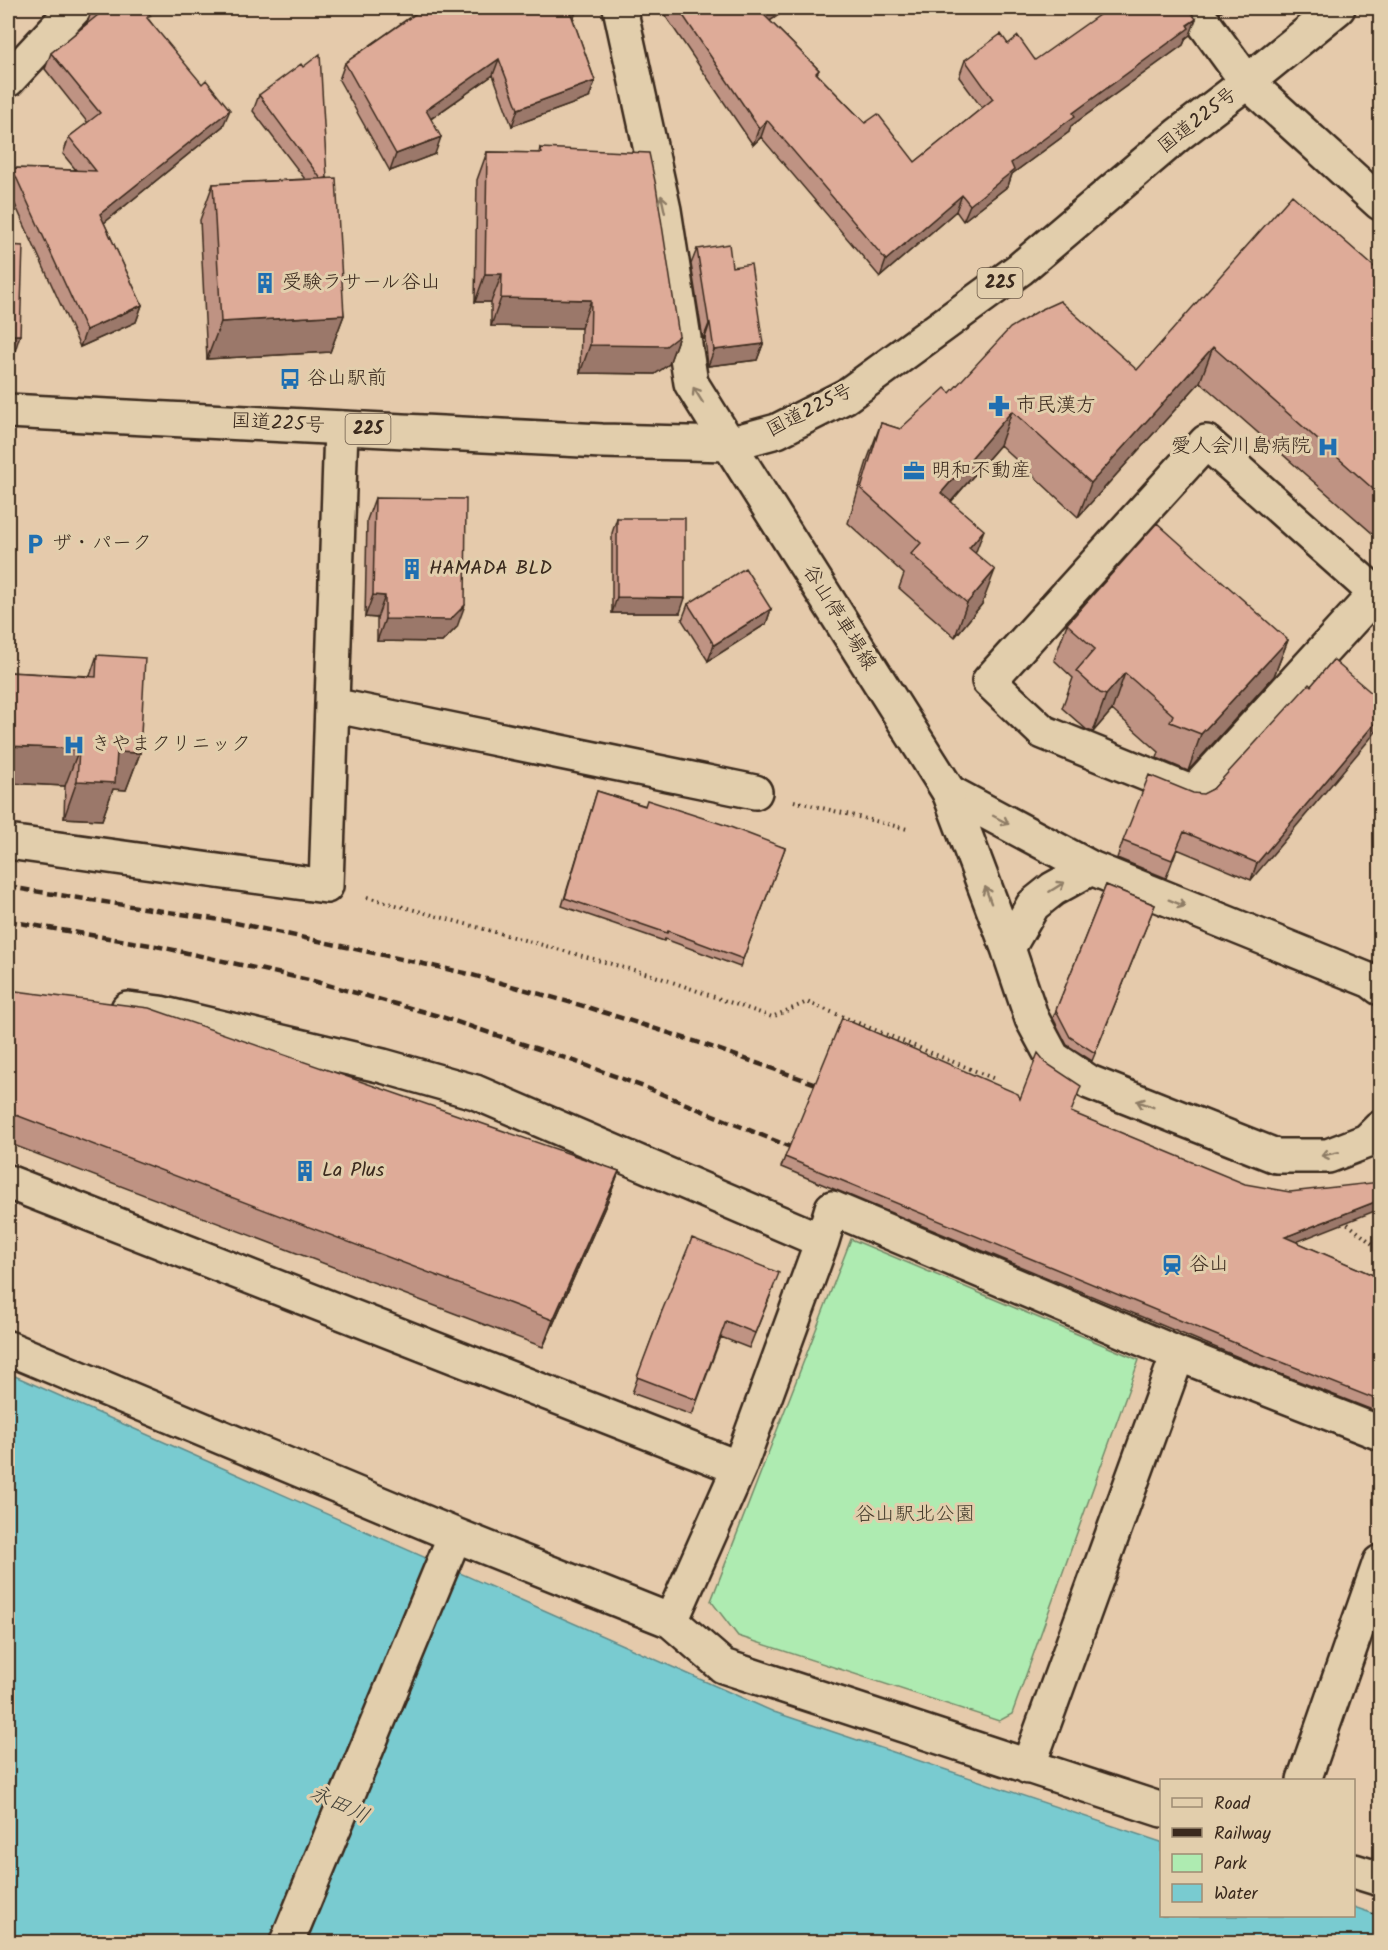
<svg xmlns="http://www.w3.org/2000/svg" width="1388" height="1950" font-family="Kalam,'Klee One',sans-serif">
<rect width="100%" height="100%" fill="#e5caab"/>
<filter id="ink" filterUnits="userSpaceOnUse"><feTurbulence type="fractalNoise" baseFrequency=".0167" numOctaves="2"/><feDisplacementMap in="SourceGraphic" scale="12" xChannelSelector="R" yChannelSelector="G"/><feConvolveMatrix kernelMatrix="1 2 1 2 8 2 1 2 1" color-interpolation-filters="sRGB"/></filter>
<g filter="url(#ink)">
<path fill="#aeebb1" stroke="#748a68" stroke-width="1.5" d="M851,1239L1139,1360L1012,1714L999,1721L738,1636L711,1601Z"/>
<path fill="#79cbd0" stroke="#608b89" stroke-width="1.5" d="M8,1373L774,1712L1161,1842L1162,1916H1354V1907L1380,1916V1942H21L8,1934Z"/>
<g fill="none" stroke-linecap="round" stroke-linejoin="round">
<defs>
<path id="street" d="M620,8L664,210L691,383L729,444
M1193,8L1247,82
M8,80L75,8
M1376,593L1193,793L1043,732L989,681L1206,442L1380,597
M332,705L755,792
M949,792L1008,948L1032,1019L1053,1058L1089,1082L1276,1156H1328L1367,1141L1380,1128
M949,792L1091,868L1371,981L1380,988
M8,842L326,886L341,428
M1008,948L1033,905L1053,889L1091,868
M128,1009L160,1013L383,1066L475,1092L822,1241L739,1468L671,1621
M8,1182L739,1468
M822,1241L832,1208L1178,1354L1380,1433
M8,1348L455,1535L671,1621L723,1666L1162,1810
M1028,1767L1178,1354
M1304,1780L1380,1562
M1354,1871L1380,1879
M287,1942L455,1535"/>
<path id="secondary" d="M1247,82L1380,203
M729,444L949,792"/>
<path id="highway" d="M8,411L602,441L729,444L777,431L846,396L1020,269L1179,134L1247,82L1338,8"/>
</defs>
<use href="#street" stroke="#3b2a1e" stroke-width="38"/>
<use href="#secondary" stroke="#3b2a1e" stroke-width="38"/>
<use href="#highway" stroke="#3b2a1e" stroke-width="38"/>
<path stroke="#3b2a1e" stroke-width="4" stroke-dasharray="1.5 4.5" stroke-linecap="butt" d="M794,801L907,829
M367,897L652,975L772,1017L807,1002L995,1079
M1343,1220L1380,1250"/>
<use href="#street" stroke="#e2ceac" stroke-width="33"/>
<use href="#secondary" stroke="#e2ceac" stroke-width="33"/>
<use href="#highway" stroke="#e2ceac" stroke-width="33"/>
<path stroke="#3b2a1e" stroke-width="4.5" stroke-dasharray="9 4.5" stroke-linecap="butt" d="M8,887L227,921L465,973L587,1007L697,1042L830,1089
M8,921L156,946L313,981L439,1016L577,1062L652,1090L805,1153"/>
</g>
<path fill="#bf9383" stroke="#3b2a1e" stroke-width="1.5" d="M414,8H577L573,20L595,81L589,98L512,126L493,75L431,119L435,154L390,171L339,80L345,63L417,12Z
M660,8H789L770,21L819,70L817,74L865,123L915,162L982,108L959,77L965,60L1008,44L1035,60L1190,35L1186,38L1183,45L1071,126L1069,132L1012,174L1008,186L963,221L956,211L880,277L761,137L753,145Z
M1216,8H1227L1220,13Z
M92,9L149,20L223,126L104,223L142,305L136,322L80,347L8,189V179L12,168L76,170L63,154L69,137L88,123L45,69L51,53L87,24Z
M259,95L327,178L344,315L330,352L207,359L200,220L213,184L305,179L253,111Z
M540,148L679,336L669,364L655,374L580,373L581,328L491,326V302H475L477,180L487,152L539,153Z
M697,249L732,267L763,344L757,360L708,366L705,338L703,339L691,264Z
M1380,272V540L1200,382L1078,517L1000,445L951,502L975,553L982,604L955,637L899,588L904,574L848,523L868,458L881,423L900,429L950,393L1137,370Z
M375,498L457,627L442,642L377,641V618L365,617L367,520Z
M617,518L680,613H612V533Z
M688,604L771,609L766,624L708,661L682,620Z
M1067,624L1288,640L1274,676L1188,771L1157,758L1159,752L1112,710L1093,732L1087,730L1062,708L1073,678L1054,660Z
M97,655L140,753L126,790L113,789L102,820L64,818L65,786L8,783V672L90,676Z
M1333,660L1251,880L1177,849L1166,878L1117,858L1123,841L1213,789L1311,686Z
M597,791L785,848L740,967L665,939L664,941L562,906Z
M1106,885L1155,905L1092,1061L1067,1045L1053,1018Z
M8,990L619,1171L609,1198L543,1347L8,1143Z
M1020,1099L1071,1112L1296,1242L1380,1278V1413L1260,1366L781,1167L785,1157Z
M773,1289L749,1348L721,1337L692,1415L632,1393L662,1311Z"/>
<path fill="#9b786a" stroke="#3b2a1e" stroke-width="1.5" d="M771,8H789L756,30L762,13Z
M1222,8H1227L1220,13Z
M577,9L571,26L570,11Z
M1196,19L1190,35L1186,38L1183,45L1071,126L1069,132L1012,174L1008,186L963,221L970,205L1011,163L1073,113Z
M499,59L493,75L420,126L426,110Z
M595,81L589,98L512,126L518,109Z
M230,110L223,126L94,231L100,214Z
M767,120L761,137L753,145L759,128Z
M441,137L435,154L390,171L396,154Z
M962,195L956,211L880,277L886,260Z
M485,274H502L491,302H475Z
M501,298L591,300L581,328L491,326Z
M142,305L136,322L80,347L86,330Z
M344,315L330,352L207,359L221,322Z
M710,323L705,338L703,339L709,324Z
M8,335H20L15,351L8,350Z
M679,336L669,364L655,374L580,373L590,345Z
M763,344L757,360L708,366L714,350Z
M1213,347L1200,382L1078,517L1091,483Z
M1012,411L1000,445L928,528L941,493Z
M984,530L971,565L969,548Z
M995,570L982,604L955,637L967,603Z
M373,595L385,596L377,618L365,617Z
M617,597L685,598L680,613H612Z
M465,605L457,627L442,642L377,641L385,619Z
M771,609L766,624L708,661L714,645Z
M1288,640L1274,676L1188,771L1201,734Z
M1125,673L1112,710L1093,732L1106,695Z
M1380,717V727L1251,880L1257,863Z
M8,746L79,749L65,786L8,783Z
M117,752L140,753L126,790L113,789L102,820L64,818L77,781Z
M619,1171L609,1198L543,1347L553,1320Z
M1380,1200V1209L1281,1248L1285,1237Z"/>
<path fill="#deab98" stroke="#3b2a1e" stroke-width="1.5" d="M94,8H144L151,16L147,18L202,84L206,80L230,110L100,214L142,305L86,330L12,168L96,171L69,137L100,113L51,53L98,15L92,9Z
M424,8H577V9L570,11L595,81L518,109L499,59L426,110L441,137L396,154L345,63Z
M678,8H771L762,13L819,70L816,73L865,123L878,114L915,162L993,99L965,60L1001,34L1008,44L1018,36L1035,60L1109,8H1188L1196,19L1187,25L1189,28L1073,113L1075,116L1011,163L1014,170L970,205L962,195L886,260L767,120L759,128Z
M320,54L327,178L321,179L259,95L301,64L303,67Z
M540,148L649,153L656,186L679,336L666,346L590,345L591,300L501,298L502,274H485L487,152L542,153Z
M336,178L344,315L221,322L213,184Z
M1292,195L1380,272V495L1213,347L1091,483L1012,411L941,493L984,530L969,548L995,570L967,603L911,554L921,543L861,489L881,423L900,429L945,388L950,393L1010,328L1040,310L1060,301L1137,370Z
M729,244L732,267L751,264L763,344L714,350L710,323L709,324L697,249Z
M8,245L23,246L20,335H8Z
M375,498L466,499L465,605L450,620L385,619V596L373,595Z
M617,518H685V598L617,597Z
M1157,523L1288,640L1201,734L1170,722L1173,715L1125,673L1106,695L1100,693L1076,671L1095,649L1067,624Z
M745,568L771,609L714,645L688,604Z
M97,655L145,658L140,753L117,752L115,783L77,781L79,749L8,746V672L96,677Z
M1333,660L1380,700V717L1257,863L1184,832L1172,860L1123,841L1149,775L1193,793L1203,794L1213,789L1309,684L1311,686Z
M597,791L645,806L647,800L725,825L785,848L743,959L668,931L667,933L565,898Z
M1106,885L1155,905L1095,1053L1070,1037L1056,1010Z
M8,990L149,1008L619,1171L553,1320L8,1112Z
M842,1018L1018,1094L1020,1099L1038,1053L1046,1063L1081,1086L1071,1112L1245,1184L1290,1192L1380,1182V1200L1285,1237L1380,1278V1401L1264,1355L785,1157Z
M692,1238L779,1273L755,1333L726,1321L697,1400L637,1377L662,1311Z"/>
<defs><path id="oneway-shaft" d="M-6 0H5M1.5-3L5.5 0L1.5 3" fill="none" stroke-width="1.6" stroke-linecap="round" stroke-linejoin="round" transform="scale(1.5)"/></defs>
<g stroke="#8e7c65">
<use href="#oneway-shaft" transform="translate(663 204) rotate(-102)"/>
<use href="#oneway-shaft" transform="translate(698 395) rotate(-122)"/>
<use href="#oneway-shaft" transform="translate(1001 820) rotate(28)"/>
<use href="#oneway-shaft" transform="translate(1057 887) rotate(-32)"/>
<use href="#oneway-shaft" transform="translate(988 895) rotate(-110)"/>
<use href="#oneway-shaft" transform="translate(1177 903) rotate(22)"/>
<use href="#oneway-shaft" transform="translate(1145 1104) rotate(-159)"/>
<use href="#oneway-shaft" transform="translate(1330 1154) rotate(168)"/>
</g>
</g>
<defs>
<symbol id="building-bare" viewBox="-9 -9 18 18"><path d="M-4-6H4V6H1V3H-1V6H-4ZM-2.5-4.3h1.7v1.8h-1.7ZM.8-4.3h1.7v1.8H.8ZM-2.5-1h1.7V.8h-1.7ZM.8-1h1.7V.8H.8Z" fill="#1f6fb2" stroke="#e2ceac" stroke-width="2.5" paint-order="stroke"/></symbol>
<symbol id="bus-bare" viewBox="-9 -9 18 18"><path d="M-5-6H5V4H4V6H2V4H-2V6H-4V4H-5ZM-3.5-4V0h7V-4ZM-3.5 1.2v1.5H-2V1.2ZM2 1.2v1.5H3.5V1.2Z" fill="#1f6fb2" stroke="#e2ceac" stroke-width="2.5" paint-order="stroke"/></symbol>
<symbol id="pharmacy-bare" viewBox="-9 -9 18 18"><path d="M-2-6h4v4h4v4h-4v4h-4v-4h-4v-4h4Z" fill="#1f6fb2" stroke="#e2ceac" stroke-width="2.5" paint-order="stroke"/></symbol>
<symbol id="hospital-bare" viewBox="-9 -9 18 18"><path d="M-5-5h3v3.5h4V-5h3V5h-3V1.5h-4V5h-3Z" fill="#1f6fb2" stroke="#e2ceac" stroke-width="2.5" paint-order="stroke"/></symbol>
<symbol id="office-bare" viewBox="-9 -9 18 18"><path d="M-6-3h4V-5.5h4V-3h4V5H-6ZM-1-4.5V-3h2v-1.5ZM-6 0V1H6V0Z" fill="#1f6fb2" stroke="#e2ceac" stroke-width="2.5" paint-order="stroke"/></symbol>
<symbol id="parking-bare" viewBox="-9 -9 18 18"><path d="M-3.5-5.5H1a3.5 3.5 0 0 1 0 7H-1V5.5H-3.5ZM-1-3.4V-.6H.8a1.4 1.4 0 0 0 0-2.8Z" fill="#1f6fb2" stroke="#e2ceac" stroke-width="2.5" paint-order="stroke"/></symbol>
<symbol id="station-bare" viewBox="-9 -9 18 18"><path d="M-3-6H3Q5-6 5-4V2Q5 4 3 4L4.5 6H3L1.5 4h-3L-3 6H-4.5L-3 4Q-5 4-5 2V-4Q-5-6-3-6ZM-3.5-4v3h7v-3ZM-3.5 1v1.5H-2V1ZM2 1v1.5H3.5V1Z" fill="#1f6fb2" stroke="#e2ceac" stroke-width="2.5" paint-order="stroke"/></symbol>
</defs>
<g fill-rule="evenodd">
<use href="#building-bare" x="250" y="268" width="30" height="30"/>
<use href="#bus-bare" x="275" y="364" width="30" height="30"/>
<use href="#pharmacy-bare" x="984" y="391" width="30" height="30"/>
<use href="#hospital-bare" x="1313" y="432" width="30" height="30"/>
<use href="#office-bare" x="899" y="456" width="30" height="30"/>
<use href="#parking-bare" x="20" y="529" width="30" height="30"/>
<use href="#building-bare" x="397" y="554" width="30" height="30"/>
<use href="#hospital-bare" x="59" y="730" width="30" height="30"/>
<use href="#building-bare" x="290" y="1156" width="30" height="30"/>
<use href="#station-bare" x="1157" y="1250" width="30" height="30"/>
</g>
<g text-anchor="middle" dominant-baseline="central" stroke-width="6" stroke-linejoin="round" paint-order="stroke">
<g fill="#e2ceac" stroke="#6d5b49" stroke-width="1.5">
<rect x="977.5" y="268" width="45" height="30" rx="4.5"/>
<rect x="345.5" y="414" width="45" height="30" rx="4.5"/>
</g>
<g font-size="18" font-weight="bold" fill="#3b2a1e">
<text x="1000" y="283">225</text>
<text x="368" y="429">225</text>
</g>
<g font-size="20" fill="#3b2a1e" stroke="#e2ceac">
<text transform="translate(1198 121) rotate(-38)">国道225号</text>
<text transform="translate(810 411) rotate(-27)">国道225号</text>
<text transform="translate(278 424) rotate(3)">国道225号</text>
<text transform="translate(839 618) rotate(58)">谷山停車場線</text>
</g>
<g font-size="20" fill="#3b2a1e" stroke="#e2ceac" text-anchor="start">
<text x="282" y="283">受験ラサール谷山</text>
<text x="307" y="379">谷山駅前</text>
<text x="1016" y="406">市民漢方</text>
<text x="1311" y="447" text-anchor="end">愛人会川島病院</text>
<text x="931" y="471">明和不動産</text>
<text x="52" y="544">ザ・パーク</text>
<text x="429" y="569">HAMADA BLD</text>
<text x="91" y="745">きやまクリニック</text>
<text x="322" y="1171">La Plus</text>
<text x="1189" y="1265">谷山</text>
</g>
<g font-size="20" fill="#463d2d" stroke="#e2ceac">
<text x="915" y="1515">谷山駅北公園</text>
</g>
<g font-size="21" font-style="italic" fill="#444239" stroke="#e2ceac">
<text transform="translate(339 1805) rotate(25)">永田川</text>
</g>
</g>
<rect width="1388" height="1950" fill="none" stroke="#e2ceac" stroke-width="30"/>
<rect x="15" y="15" width="1358" height="1920" fill="none" stroke="#3b2a1e" stroke-width="2" filter="url(#ink)"/>
<rect x="1160" y="1779" width="195" height="138" fill="#e2ceac" stroke="#9f8c73" stroke-width="1.5"/>
<rect x="1172" y="1798" width="30" height="9" fill="#e2ceac" stroke="#9f8c73" stroke-width="1.5"/>
<text x="1214" y="1809" font-size="18" fill="#3b2a1e">Road</text>
<rect x="1172" y="1828" width="30" height="9" fill="#3b2a1e" stroke="#9f8c73" stroke-width="1.5"/>
<text x="1214" y="1839" font-size="18" fill="#3b2a1e">Railway</text>
<rect x="1172" y="1854" width="30" height="18" fill="#aeebb1" stroke="#9f8c73" stroke-width="1.5"/>
<text x="1214" y="1869" font-size="18" fill="#3b2a1e">Park</text>
<rect x="1172" y="1884" width="30" height="18" fill="#79cbd0" stroke="#9f8c73" stroke-width="1.5"/>
<text x="1214" y="1899" font-size="18" fill="#3b2a1e">Water</text>
</svg>
